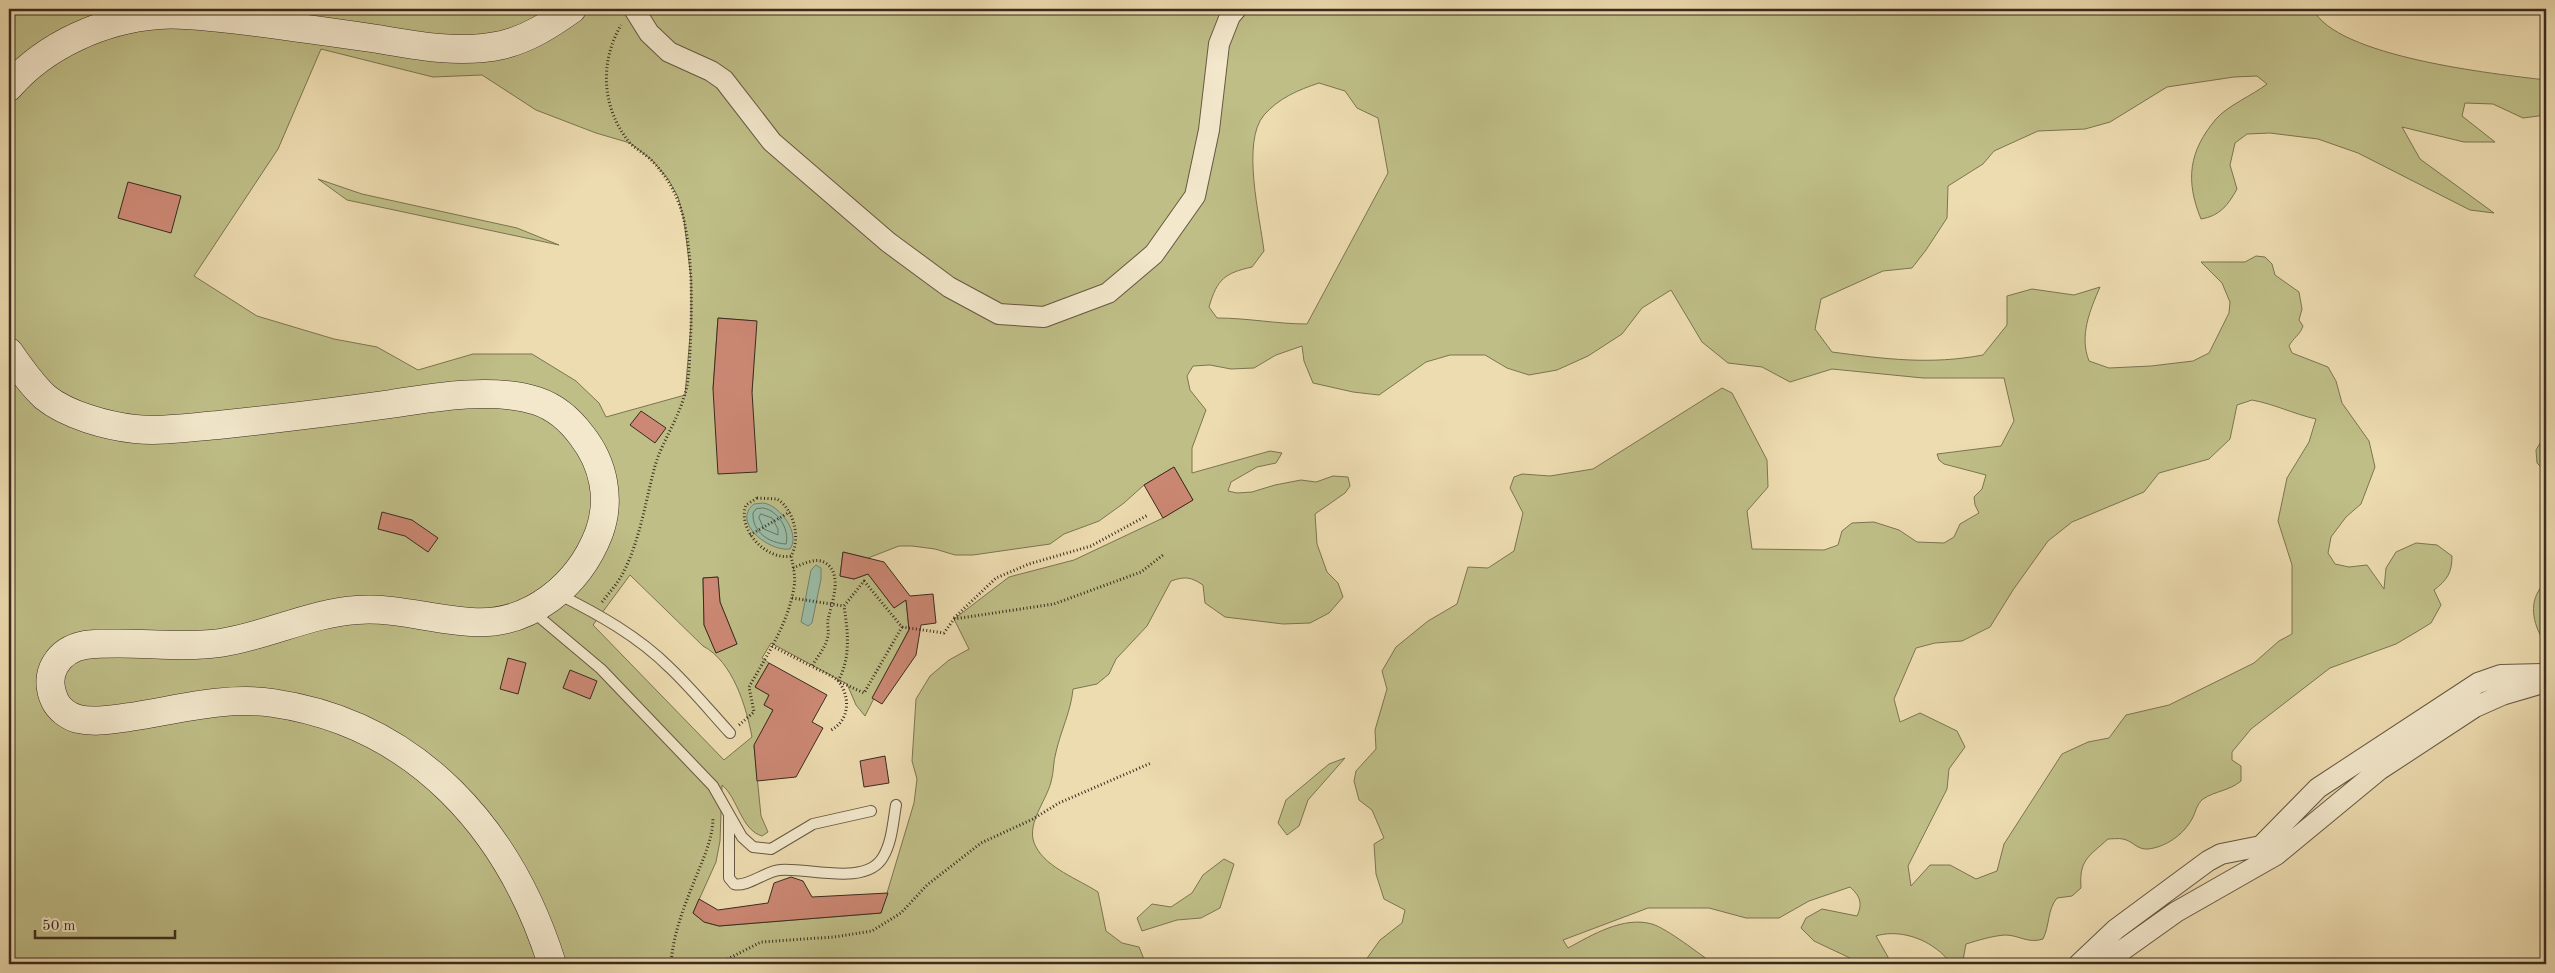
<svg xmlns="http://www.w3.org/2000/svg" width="2555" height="973" font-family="'Old Standard TT',serif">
<rect width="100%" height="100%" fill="#eddcb0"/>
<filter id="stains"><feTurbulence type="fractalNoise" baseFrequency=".004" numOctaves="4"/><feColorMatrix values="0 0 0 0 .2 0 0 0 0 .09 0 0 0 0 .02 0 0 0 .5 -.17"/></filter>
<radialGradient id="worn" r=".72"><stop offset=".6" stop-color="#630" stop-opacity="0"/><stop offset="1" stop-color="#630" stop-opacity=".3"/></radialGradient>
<path fill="#bfbe87" stroke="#7c7452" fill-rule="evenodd" d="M9,9H2313C2336,57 2495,74 2546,80V115L2523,118L2493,104L2465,103L2462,116L2495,142H2464L2402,127L2420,159L2494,213L2470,210L2358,153L2318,139L2270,133L2247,134L2235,143L2230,165L2237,189C2228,205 2220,216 2201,219C2185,180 2189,151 2216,119C2227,106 2253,95 2267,84L2257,76L2234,77L2167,87L2110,122L2085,129L2038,131L1994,151L1983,164L1948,186L1947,218L1926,250L1912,268L1883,271L1821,299L1815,329L1832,352C1885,359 1930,365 1983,355L2007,325V296L2032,289L2074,295L2100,287C2090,310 2079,336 2089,361L2109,368L2151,366L2193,361L2209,353L2229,313L2230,302L2222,283L2201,262H2245L2256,256L2265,257L2272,264L2275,275L2299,292L2302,309L2299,320L2303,326C2300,335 2293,338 2289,346L2292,353L2328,367L2336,381L2342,403L2369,441L2375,467L2361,504L2346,517L2331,537L2328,553L2335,564L2349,567L2367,565L2384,589L2386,568L2396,552L2416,543L2437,545L2452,556C2452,573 2447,580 2434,590L2441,605L2431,623L2418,631L2396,644L2330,668L2251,729L2232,752V760L2241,766V781C2229,791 2215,791 2203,799C2196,805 2196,812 2192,819C2183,835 2166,847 2148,849C2137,850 2133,841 2123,839C2119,838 2112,839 2108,839C2088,857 2079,860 2081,888L2072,896L2057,898C2047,910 2050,925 2043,939C2028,944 2019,935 2005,935C1992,936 1979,940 1966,944L1963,960L1957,964C1948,962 1943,953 1935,948C1919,936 1895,930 1876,936L1888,957L1886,964H1855L1850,958L1814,941L1801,928L1806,918L1822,909L1857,916C1863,903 1860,896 1850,887L1809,901L1779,918H1746L1709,908H1648L1563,940L1568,948C1592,935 1623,916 1652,924C1668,929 1699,954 1714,964H1363L1380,940L1402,923L1405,910L1384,899L1376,874L1374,844L1384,838L1372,810L1359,800L1354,781L1356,771L1376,749L1375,730L1387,689L1382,671L1396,647L1428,621L1457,604L1468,567L1488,568L1514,551L1523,513L1510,488L1514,477L1522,474L1550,476L1593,469L1722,388L1732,393L1767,460L1768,487L1747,511L1752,549L1824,550L1838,545L1842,531L1852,523L1874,522L1899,530L1917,542L1944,543L1954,537L1960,524L1979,513L1975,505L1974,497L1982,489L1986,475L1944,464L1939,460L1937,454L2001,446L2014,421L2004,378H1923L1832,369L1790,382L1762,367L1728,363L1702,342L1671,290L1642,308L1622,334L1588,356L1557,370L1529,375L1507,368L1485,355H1450L1426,362L1379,395L1353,392L1313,383L1304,361L1302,346L1276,355L1254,368L1231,369L1210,365L1193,366L1187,376L1190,390L1206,410L1192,448V473L1270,451L1282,453L1276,463L1257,467L1231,482L1228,491L1237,493L1252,492L1275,485L1301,480L1316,482L1333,476L1348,477L1350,486L1345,493L1315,514L1317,544L1327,572L1338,583L1343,597L1329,613L1310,623L1283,624L1225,617L1205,603L1203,585C1191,577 1185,576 1171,581L1147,626L1116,659L1109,674L1097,684L1073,689C1071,711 1061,730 1056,752C1053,762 1054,772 1051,782C1046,802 1024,826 1036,847C1047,868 1078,879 1098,892L1106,931L1122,943L1139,947L1146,964H9ZM321,49L433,77L482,75L536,110L596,133L630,143L652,160L668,179L678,197L684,220L691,279V324L685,395L606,417L599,403L576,381L532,354H473L418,370L377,347L334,339L257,316L194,276L278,149ZM1319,83L1345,91L1357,108L1378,118L1388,173L1307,324C1277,324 1248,318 1217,318L1209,307C1217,279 1225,273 1252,267L1264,251C1260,217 1241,142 1264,115C1279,98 1298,90 1319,83ZM718,318L756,321L752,392L713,389ZM2252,400C2274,404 2294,414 2316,419L2309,442L2287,478L2278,521L2292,565V634L2279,641L2254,663L2169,705L2126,715L2109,738L2088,742L2062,754L2004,844L1997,871L1976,879L1950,865H1930L1911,886L1908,866L1947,789L1949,769L1965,747L1957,731L1920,713L1900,722L1894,699L1916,648L1935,643L1962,641L1990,627L2013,590L2048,541L2072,522L2144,492L2159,473L2209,459L2230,439L2237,405ZM1174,467L1193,500L1163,518L1074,560L1009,577L954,619L969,649L949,660L930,676L916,699L912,761L917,779L914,803L881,913L719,926L704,922L693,913L716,862L720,841L722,785C738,798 741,830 762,836L768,832L761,816L754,746L773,710L764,705L769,695L755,687L769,663L762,658L771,643L847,684L856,705L865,716L909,629L906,600L894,608L868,574L854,579L840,576L843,552L868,558L899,546H912L935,549L955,555H973L1050,544L1064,534L1099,521L1124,503L1144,485ZM630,575L703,646C733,662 746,706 752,737L724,760L593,625ZM718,577L720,602L737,644L716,653L704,625L703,578Z
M318,179L362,194L517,228L559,245L347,200Z
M2546,433V472L2537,463L2536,450Z
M2546,582V639L2542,638C2531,619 2529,597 2546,582Z
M1345,758L1308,800L1299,826L1287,835L1278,823L1286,800L1329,764Z
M1224,859L1234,864L1220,908L1201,918L1177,920L1142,931L1137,918L1152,904L1171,907L1192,893L1203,875Z"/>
<path fill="#9abca6" stroke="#748270" d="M763,503C780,505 801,534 790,549C769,552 731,522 754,504Z
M816,565L821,568V579L812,623L808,626L801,622L811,570Z"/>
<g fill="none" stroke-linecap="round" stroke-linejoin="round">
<path stroke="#6a7462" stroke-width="1" d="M763,508C778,510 790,530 786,544C769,543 752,532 753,513L756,509Z
M761,514L772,518L778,529V535L764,529L759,518Z"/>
</g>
<path fill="#cc8874" stroke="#3a2b1e" d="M128,182L181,196L171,233L118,218Z
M718,318L757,321L752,392L757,472L718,474L713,389Z
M641,411L666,428L655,443L630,425Z
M1174,467L1193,500L1163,518L1144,485Z
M382,512L412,520L438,538L428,552L405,536L378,529Z
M843,552L884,562L910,596L933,594L936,623L921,625L916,655L882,704L872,698L909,630L906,600L894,608L868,574L854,579L840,576Z
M718,577L720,602L737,644L716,653L704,625L703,578Z
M508,658L526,663L518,694L500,689Z
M769,663L827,695L812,722L823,728L796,777L757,781L754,745L773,710L764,705L769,695L755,687Z
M570,670L597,681L590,699L563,688Z
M885,756L889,783L864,787L860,761Z
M791,877L803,881L812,897L888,893L881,913L719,926L704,922L693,913L699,899L718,910L768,903L774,883Z"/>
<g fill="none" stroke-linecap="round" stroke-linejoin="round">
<defs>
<path id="lane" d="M558,594C598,614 638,636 670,668C691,688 710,711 730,733
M532,611L601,669L713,786L742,837L753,847L771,849L813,824L871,811
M729,817V878L734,884C746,888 766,871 780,870C807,867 866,887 883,857C892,842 893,822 896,805"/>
<path id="street" d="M634,9L649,33L669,52L711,71L724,80L772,142L888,242L949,287L999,314L1044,317L1108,293L1154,254L1195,196L1209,130L1219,44L1230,16L1236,9
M2079,964L2116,929L2208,861L2221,854L2261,846L2318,788L2478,683L2501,675L2546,674
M2103,964L2176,912L2276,855L2379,770L2475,707L2502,695L2546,682"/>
<path id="secondary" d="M9,87C45,45 104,19 159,15C183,13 207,17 231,19C280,25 329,32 378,39C417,46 462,54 502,45C528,39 551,24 572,9
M9,352C20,368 31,384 45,397C67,415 107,426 135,429C161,432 192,427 218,425C276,419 333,412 391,404C435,397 494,387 537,401C555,407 571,421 582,436C604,464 611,500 599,533C579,585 530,626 472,622C433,620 396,607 357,610C310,613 267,636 220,643C175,649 130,640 85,645C58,650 42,674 55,701C59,709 68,716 78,719C94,723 114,719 130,717C177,710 225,696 273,703C417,724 510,830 552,964"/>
</defs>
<use href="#lane" stroke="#675742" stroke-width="12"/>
<use href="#street" stroke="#675742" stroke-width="22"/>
<use href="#secondary" stroke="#3a2b1e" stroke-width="29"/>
<path stroke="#3a2b1e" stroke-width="3" stroke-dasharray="1 2.5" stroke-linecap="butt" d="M757,498L777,499C794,509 801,539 791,556C766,561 737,529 746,505Z
M750,535L790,512
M793,568C803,564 817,556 827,564C843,576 831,605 828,620C827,625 829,630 828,635C827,646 817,657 812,666C819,671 833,675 839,682C851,698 849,721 831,730
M864,581L902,627L864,693L838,681C851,658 848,632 844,606Z
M792,598L844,606
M602,602C609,593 617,584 622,575C640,541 645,503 655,466C662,442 677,421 684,397C689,383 689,366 690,352C692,308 693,263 684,220C679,198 668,177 652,161C646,154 635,149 629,142C602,108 599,63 621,25
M954,618L996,578L1029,564L1091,546L1148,515
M902,627L944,633L954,619L1054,604L1141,572L1163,555
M772,646L811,666
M739,725L754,712L749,687C766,657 789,622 794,587C796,577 793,566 791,556
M671,964C673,934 684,907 695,879C703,859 713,839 713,817
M718,964L761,942L834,937L872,931L901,913L927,885L981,843L1033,819L1059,803L1151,763"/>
<use href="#lane" stroke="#f3e8cc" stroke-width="10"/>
<use href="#street" stroke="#f3e8cc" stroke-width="20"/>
<use href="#secondary" stroke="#f3e8cc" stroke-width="28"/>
</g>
<rect width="2555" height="973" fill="none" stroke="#eddcb0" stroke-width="30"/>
<rect x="10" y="10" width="2535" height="953" fill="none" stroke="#3a2b1e" stroke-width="2.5"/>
<rect x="15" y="15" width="2525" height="943" fill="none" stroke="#3a2b1e"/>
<path d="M35 930v8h140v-8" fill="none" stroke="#3a2b1e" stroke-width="2.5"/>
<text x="42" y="930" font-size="15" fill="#3a2b1e" stroke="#f3e8cc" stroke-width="4" paint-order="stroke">50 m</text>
<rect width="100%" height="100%" filter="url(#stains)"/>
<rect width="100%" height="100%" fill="url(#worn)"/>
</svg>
